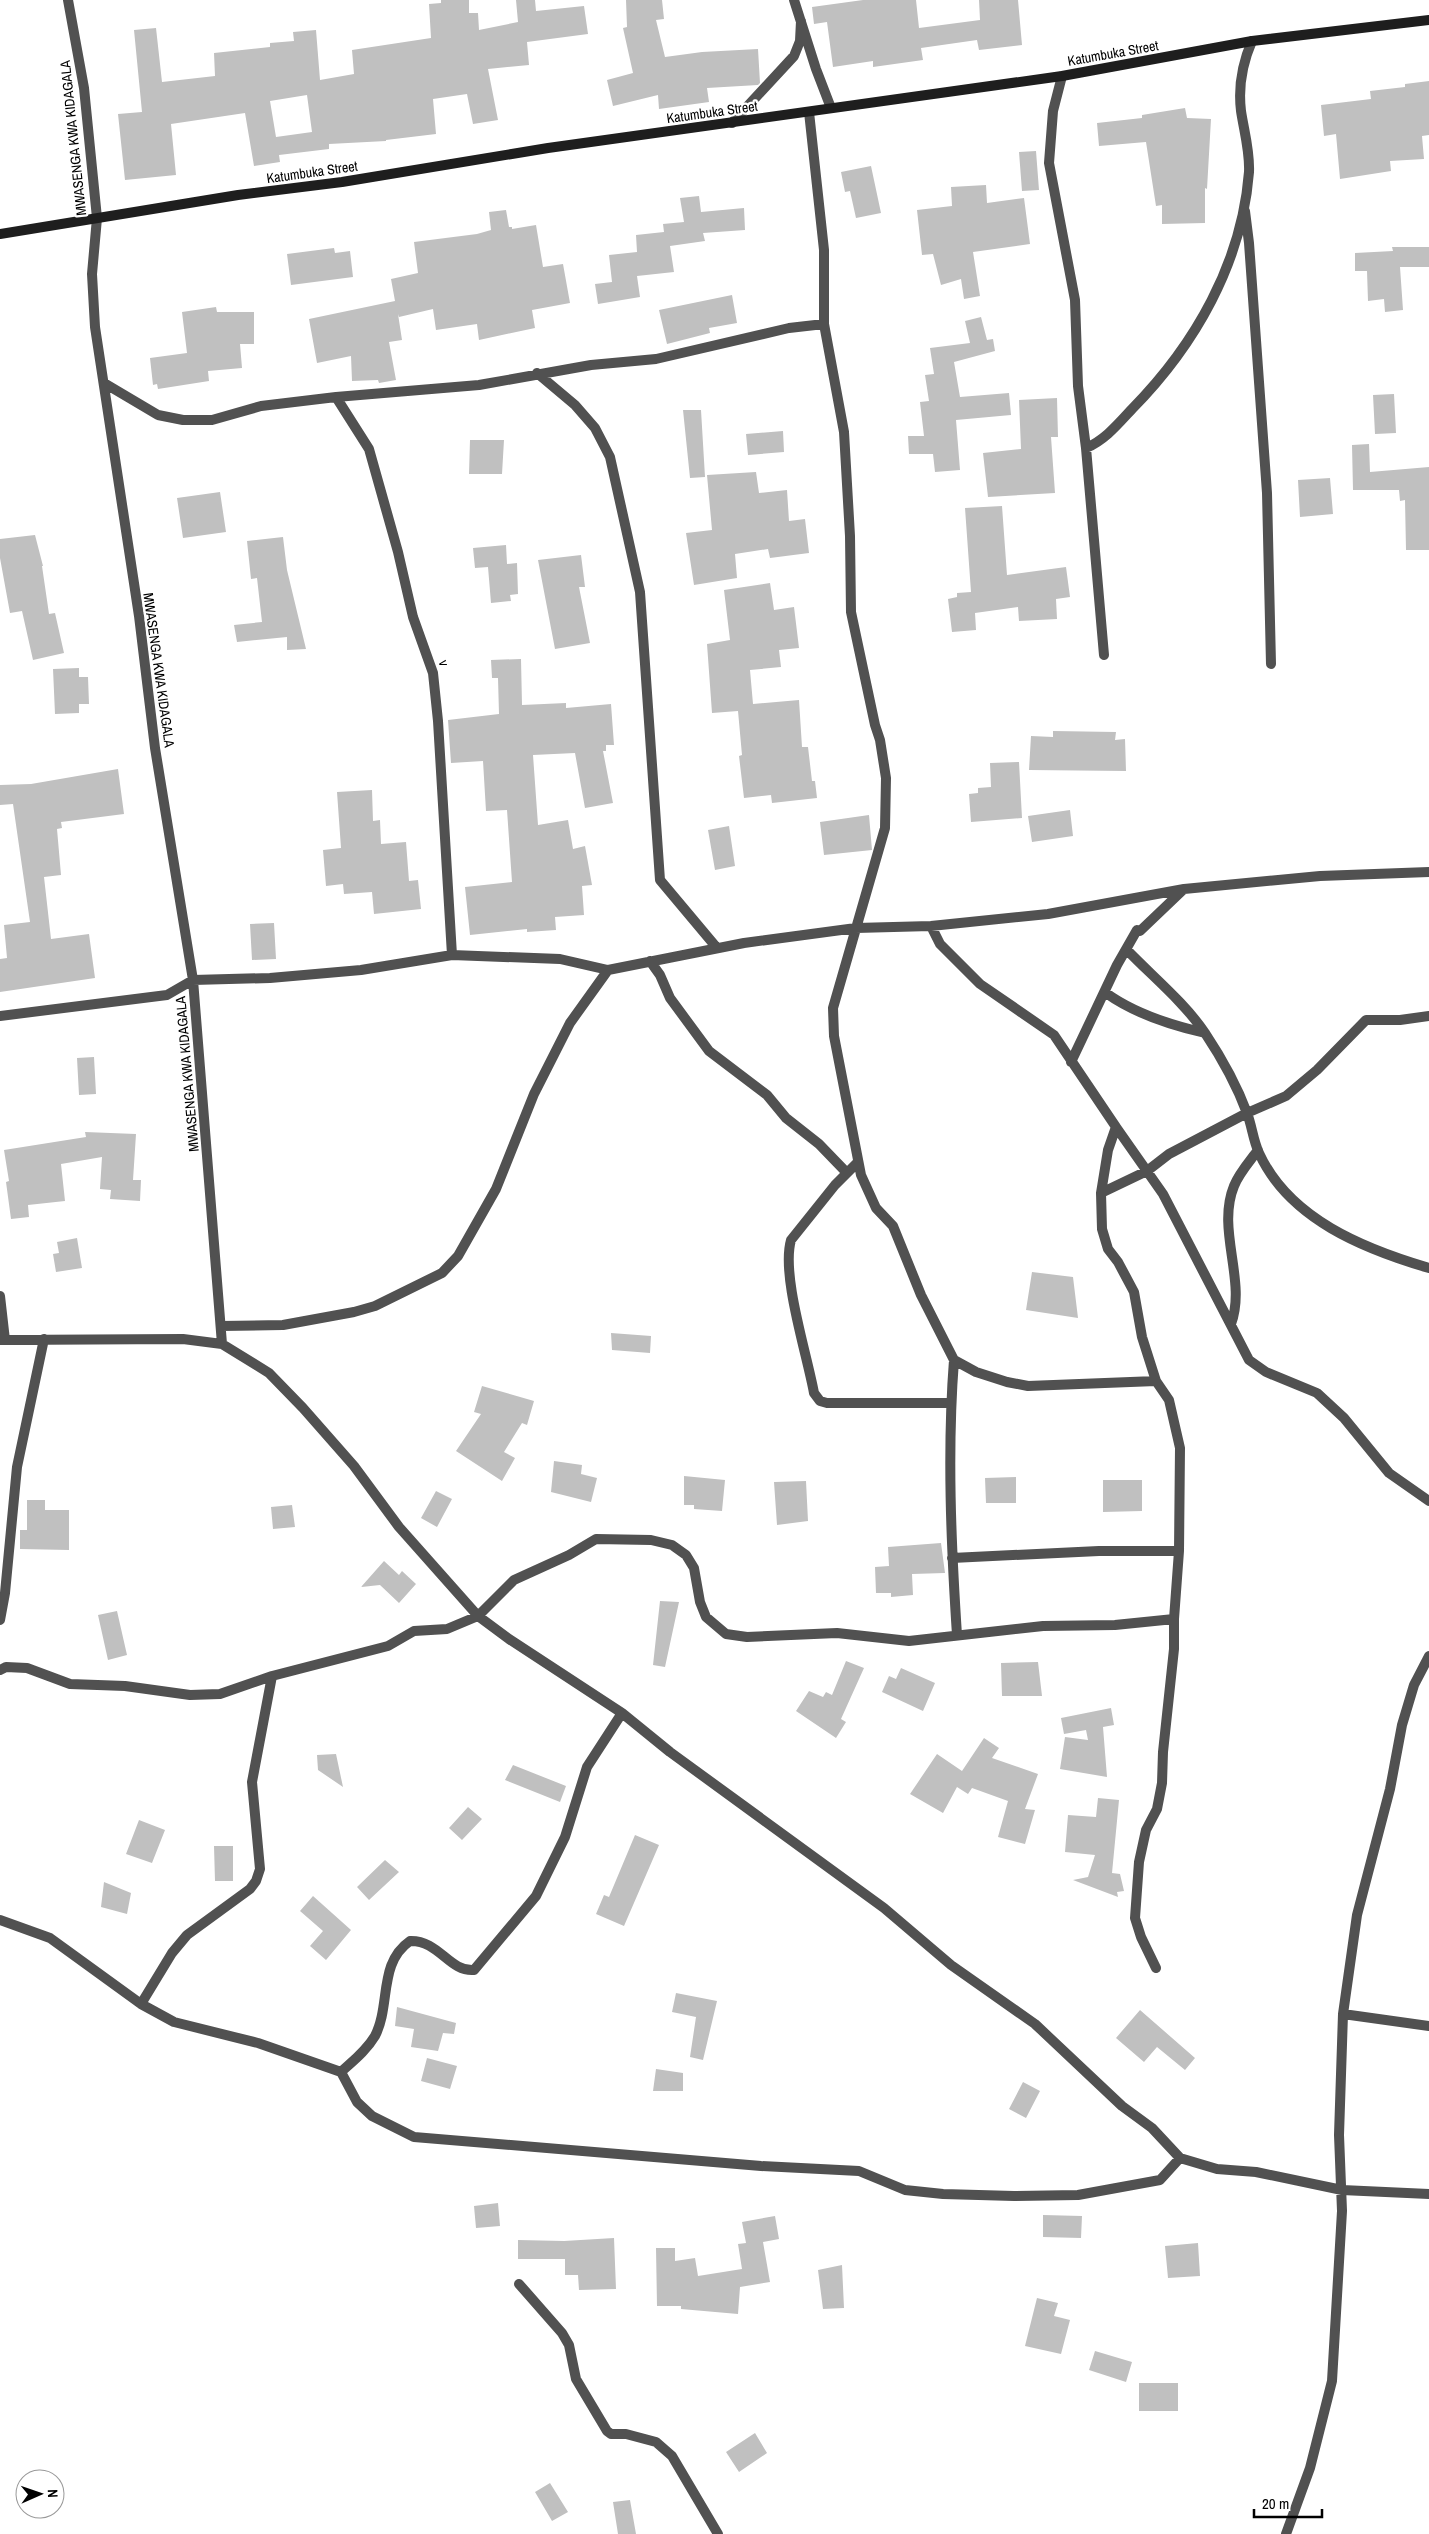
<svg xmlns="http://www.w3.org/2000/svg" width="1429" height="2534" font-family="'Archivo Narrow',sans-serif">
<rect width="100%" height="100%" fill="#fff"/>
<path fill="#c0c0c0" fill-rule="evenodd" d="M441,0H469V13H478L479,30L518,22L516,0H535L536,11L584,6L588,34L527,42L529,65L488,69L498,120L473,124L467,94L433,99L436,134L386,140V141L329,144V149L279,155L280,162L254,166L245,113L171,124L176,175L125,180L118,114L142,112L134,30L156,28L162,82L215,76L214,53L270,47V43L294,41L293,32L316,30L320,80L354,74L352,50L431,38L429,4L441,3ZM307,95L312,132L276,137L270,101Z
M626,0H662L664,19L656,20L665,57L702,52L758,49L760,83L758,85L707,88L709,102L659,109L658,95L613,106L607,80L633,73L623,28L627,27Z
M863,0H916L919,28L980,20L979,0H1018L1022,45L979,50L977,40L921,48L923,60L873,67V61L833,67L827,22L814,24L812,7Z
M1429,81V135L1422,136L1424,159L1390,161L1391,171L1340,179L1336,134L1324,136L1321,105L1371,99L1370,91L1405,87V84Z
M1185,108L1187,118L1211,119L1207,189L1205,188V223L1162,224V205L1156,206L1146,142L1099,146L1097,123L1142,118V115Z
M1036,151L1039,190L1022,191L1019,152Z
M871,166L881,213L856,218L850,191L845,192L841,172Z
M986,185L987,203L1024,198L1030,244L973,252L980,296L964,299L961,279L941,285L933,254L922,255L917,210L952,206L951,187Z
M699,196L701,212L744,208L745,230L703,233L705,241L670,246L674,272L637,276L640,297L598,304L595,284L612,282L609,255L637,252L636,235L664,232L663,224L684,222L680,198Z
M506,210L509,227H512V229L536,225L543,267L563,264L570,303L532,310L535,328L479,340L477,324L436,330L433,309L399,317L398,314L402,340L389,342L396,380L379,383L378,380L352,381L351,356L317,363L309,319L395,301L391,279L418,273L414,242L477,234L491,230L489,212Z
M1392,247H1429V267H1400L1403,310L1385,312L1384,299L1368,301L1367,271H1355V253L1393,251Z
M334,248L335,253L350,251L353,277L291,285L287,254Z
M732,295L737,323L709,328L710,333L667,344L659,310Z
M216,307L217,312H254V344H240L242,368L208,371L209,381L158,389L157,384L153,385L150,358L187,353L182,312Z
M981,317L987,340L993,339L995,351L954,362L960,397L1009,393L1011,415L956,420L960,470L935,472L933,454H909L908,436H924L920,402L929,401L925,375L934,374L930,348L970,343L965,321Z
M1394,394L1396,433L1375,434L1373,395Z
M1057,398L1058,437H1051L1055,493L988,497L983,453L1021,449L1019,400Z
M683,410H701L705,477L690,478Z
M783,431L784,452L748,455L746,434Z
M470,440H504L502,474H469Z
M1369,444L1370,472L1429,467V550H1406L1405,500L1400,501L1399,490H1353L1352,445Z
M756,472L759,493L787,490L789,521L805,519L809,553L770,558L768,549L735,554L737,578L694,585L686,533L712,530L707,475Z
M1330,478L1333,514L1300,517L1298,480Z
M220,492L226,532L183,538L177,498Z
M1002,506L1007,575L1066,567L1070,597L1056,599L1057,619L1019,621L1018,607L975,613L976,630L952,632L948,599L957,597V593L971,592L965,508Z
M35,535L43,566H42L49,614L55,613L64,653L33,660L22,611L10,613L0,558V539Z
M283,537L287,570L306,649L287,650V637L237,642L234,625L262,622L257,578L251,579L247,541Z
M506,545L507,564L517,563L518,594L510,595L511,601L491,603L488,567L475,568L473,548Z
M581,555L585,587H579L590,643L555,649L538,560Z
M770,583L774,610L794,607L799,648L779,650L781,667L750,670L753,704L799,700L802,747H808L812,781H815L817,798L772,803L771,795L744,798L739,756L742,755L738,711L712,713L707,644L730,640L724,590Z
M521,659L522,705L566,703V708L611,704L614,745H606V751H603L613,803L585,808L575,753L533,755L538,825L568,820L573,849L585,846L592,885L582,886L584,915L555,917L556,930L527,932V929L470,935L465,887L512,882L507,810L486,811L483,761L451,763L448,720L499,714L498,678H492L491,660Z
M79,668V677H88L89,704H79V713L55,714L53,669Z
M1053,731L1116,732L1115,740L1125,739L1126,771L1029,770L1031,736L1053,737Z
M1019,762L1022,818L971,822L969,794L978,793V788L991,787L990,763Z
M118,769L124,814L61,822L62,828L57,829L61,875L44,877L51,939L89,934L95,978L0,992V959L7,958L4,925L30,922L13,804L0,805V785L31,784Z
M372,790L373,821L380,820L381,844L406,842L409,881L418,880L421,909L374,914L372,892L344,894L343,884L326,886L323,850L341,848L337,792Z
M1070,810L1073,836L1032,842L1028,816Z
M869,815L872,850L824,855L820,822Z
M729,826L735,866L715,870L708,830Z
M274,923L276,959L252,960L250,924Z
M94,1057L96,1094L79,1095L77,1058Z
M85,1132L136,1134L133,1180H141L140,1201L110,1199L111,1190L100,1189L102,1157L61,1164L65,1201L28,1205L29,1217L11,1219L6,1182L9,1181L4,1150L86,1137Z
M77,1238L82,1268L56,1272L53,1254L59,1253L57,1242Z
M1032,1272L1073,1277L1078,1318L1026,1310Z
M611,1333L651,1336L650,1353L612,1350Z
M482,1386L534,1401L527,1425L522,1423L504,1452L515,1458L502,1481L456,1451L481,1414L474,1412Z
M554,1461L582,1465L581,1474L597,1478L591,1502L551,1492Z
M684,1476L725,1480L722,1511L694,1509V1505H684Z
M1016,1477V1503H986L985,1478Z
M1103,1480H1142V1511L1103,1512Z
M806,1481L808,1521L777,1525L774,1482Z
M436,1491L452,1499L437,1527L421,1518Z
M27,1500H45V1510H69V1550L20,1549V1530H27Z
M292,1505L295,1527L273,1529L271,1507Z
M941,1543L945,1573L912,1574L913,1595L891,1597V1593H876L875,1567L889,1566L888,1547Z
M384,1561L399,1575L402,1571L416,1584L399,1603L380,1585L361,1587Z
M660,1601L679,1602L665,1667L653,1665Z
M117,1611L127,1655L108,1660L98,1615Z
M846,1661L864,1668L841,1719L846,1722L836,1738L796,1711L809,1691L823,1697L826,1692L832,1695Z
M1038,1662L1042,1696H1002L1001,1663Z
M901,1668L935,1683L923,1711L882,1692L889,1676L896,1679Z
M1111,1708L1114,1725L1103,1727L1107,1777L1060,1769L1065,1737L1088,1740L1086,1730L1064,1734L1061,1718Z
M984,1738L999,1748L992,1758L1038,1774L1025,1809L1035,1810L1025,1844L998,1837L1008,1801L972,1788L968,1794L957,1787L943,1813L910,1794L937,1754L962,1771Z
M336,1754L343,1787L318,1770L317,1755Z
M513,1765L566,1786L560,1802L505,1780Z
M1098,1798L1119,1800L1112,1873L1120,1874L1124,1891L1117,1892L1118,1897L1073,1880L1088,1877L1095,1855L1065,1852L1068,1815L1096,1817Z
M468,1807L482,1819L462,1840L449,1828Z
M139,1820L165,1830L152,1863L126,1854Z
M635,1835L659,1845L624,1926L596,1914L604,1895L609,1897Z
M214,1846H233V1881H215Z
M385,1860L399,1872L369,1900L357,1887Z
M104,1882L131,1893L127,1914L101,1907Z
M313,1896L351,1930L326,1960L310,1946L323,1931L300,1911Z
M676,1993L717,2001L703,2060L690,2057L696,2017L672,2012Z
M397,2007L456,2023L454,2034L443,2033L438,2051L411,2047L414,2029L395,2026Z
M1140,2010L1195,2058L1185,2070L1157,2047L1144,2062L1116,2038Z
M427,2058L457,2066L450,2089L421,2081Z
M656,2069L683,2073V2091H653Z
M1023,2082L1040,2091L1026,2118L1009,2109Z
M498,2203L500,2226L476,2228L474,2206Z
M1043,2215L1082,2216L1081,2238L1043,2237Z
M775,2216L779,2239L763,2242L770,2282L740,2287L738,2314L681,2309V2306H657L656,2248H675V2261L695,2258L698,2276L742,2269L738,2244L746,2243L742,2222Z
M614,2238L616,2289L579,2290L578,2275H565V2259H518V2240L564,2241Z
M1198,2243L1200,2276L1168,2278L1165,2246Z
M842,2265L844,2308L823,2309L818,2270Z
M1037,2298L1058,2303L1054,2316L1070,2320L1061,2354L1025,2346Z
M1095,2351L1132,2362L1126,2382L1089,2370Z
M1139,2383H1178V2411H1139Z
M755,2433L767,2453L739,2472L726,2452Z
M550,2483L568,2512L552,2521L535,2492Z
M630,2500L636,2534H618L613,2502Z"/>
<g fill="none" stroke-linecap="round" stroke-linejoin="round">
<path stroke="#515151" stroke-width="10" d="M68,0L84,88L97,218L92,274L95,327L139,616L155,748L193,980L222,1344
M794,0L816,69L831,108
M1062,76L1053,111L1049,163L1075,300L1078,386L1086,448
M809,112L824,250V324L844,432L850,536L851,612L875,725L880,740L886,778L885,828L833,1008L834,1036L861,1175L876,1208L893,1226L921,1295L954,1360L976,1372L1007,1382L1028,1386L1156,1381
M732,123L794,56L800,41L801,21
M1245,211L1249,243L1267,493L1271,664
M537,373L575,405L595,428L610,457L640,592L660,880L717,948
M104,383L158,415L183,420H212L261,406L336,397L479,385L591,365L656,359L789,328L824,324
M336,397L369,449L398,552L413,617L433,673L438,721L452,955
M1104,655L1086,448C1105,440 1118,424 1132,409C1195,345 1242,263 1249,172C1250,151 1244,131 1241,111C1238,86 1242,64 1252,41
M1127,950C1153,977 1184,1002 1205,1033C1221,1057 1237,1086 1247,1113C1252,1126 1253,1140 1259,1153C1289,1219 1364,1249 1429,1268
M650,961L660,975L670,998L709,1051L767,1095L786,1118L819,1144L847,1173
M1106,993C1135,1014 1170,1025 1205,1033
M0,1016L167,995L193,980L270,978L361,970L452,955L560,959L608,970
M1071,1062L1117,965L1137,930L1140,931L1184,889
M1116,1127L1163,1194L1249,1360L1266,1372L1317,1393L1344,1418L1389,1473L1429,1501
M858,1162L835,1185L791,1240C781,1275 807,1354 814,1393L820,1401L827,1403H951
M1101,1193L1147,1171L1169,1154L1247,1113L1286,1096L1317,1070L1366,1020H1400L1429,1016
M0,1296L5,1340
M1231,1324C1247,1281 1216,1230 1234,1186C1239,1173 1250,1161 1258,1150
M221,1326L283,1325L354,1312L375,1306L442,1273L458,1256L496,1189L534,1094L570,1023L608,970L744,943L856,928L931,926L1048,914L1184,889L1320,876L1429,872
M0,1340L183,1339L222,1344L269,1373L303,1408L354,1466L399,1527L478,1616L509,1639L622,1713L670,1752L884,1908L951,1965L1035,2024L1122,2106L1152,2128L1180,2158L1217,2169L1256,2172L1342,2190L1429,2194
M954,1360C947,1451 951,1543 957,1635
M952,1558L1099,1551H1179
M0,1620L5,1593L17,1467L44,1339
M0,1670L6,1667L27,1668L70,1684L125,1686L190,1695L220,1694L272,1676L388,1646L414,1631L447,1629L478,1616L514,1580L569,1555L596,1539L651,1540L672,1545L686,1555L694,1568L700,1602L706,1617L726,1634L747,1637L837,1633L909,1641L1043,1626L1115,1625L1174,1619L1179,1551L1180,1448L1169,1400L1156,1381L1142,1337L1134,1292L1118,1262L1108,1249L1102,1229L1101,1193L1108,1150L1116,1127L1054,1035L980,984L940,944L931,926
M0,1920L50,1938L141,2004L174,2022L258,2043L341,2072L357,2102L372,2116L414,2137L761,2166L859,2171L905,2190L943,2194L1014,2196L1078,2195L1160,2180L1180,2158
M1156,1968L1141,1937L1135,1918L1139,1862L1146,1830L1157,1809L1162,1783L1163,1752L1174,1649V1619
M141,2004L172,1953L187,1935L250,1889L256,1881L260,1869L252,1782L272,1676
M1343,2014L1429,2026
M341,2072C353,2061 366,2051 375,2036C391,2005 378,1963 410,1941C439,1940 449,1972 474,1970L536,1896L565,1837L587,1767L622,1713
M519,2284L562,2333L569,2345L576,2379L607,2431L611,2434H626L656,2442L672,2456L718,2534
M1286,2534L1310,2468L1332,2381L1342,2211L1339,2135L1343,2014L1357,1915L1390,1789L1402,1725L1414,1685L1429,1656"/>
<path stroke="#1e1e1e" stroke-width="10" d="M0,234L238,195L342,182L548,148L1062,76L1252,41L1429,20"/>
</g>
<g text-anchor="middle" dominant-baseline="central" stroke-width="4.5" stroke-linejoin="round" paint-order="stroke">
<g font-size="14" fill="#000" stroke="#fff">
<text transform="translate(1113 53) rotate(-10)">Katumbuka Street</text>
<text transform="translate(712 112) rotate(-8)">Katumbuka Street</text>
<text transform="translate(73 138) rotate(-96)">MWASENGA KWA KIDAGALA</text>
<text transform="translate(312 172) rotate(-8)">Katumbuka Street</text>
<text transform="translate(444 663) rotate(75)">v</text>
<text transform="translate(159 670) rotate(82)">MWASENGA KWA KIDAGALA</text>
<text transform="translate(187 1074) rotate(-95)">MWASENGA KWA KIDAGALA</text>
</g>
</g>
<g transform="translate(40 2494) rotate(88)"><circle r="24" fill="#ffffff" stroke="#999999"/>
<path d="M0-4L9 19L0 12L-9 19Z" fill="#000000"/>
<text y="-8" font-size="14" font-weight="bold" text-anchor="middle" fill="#000000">N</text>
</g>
<path d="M1254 2509v8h68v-8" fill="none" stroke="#000000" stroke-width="2.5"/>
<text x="1262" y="2509" font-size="15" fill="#000000" stroke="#ffffff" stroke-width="4" paint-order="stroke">20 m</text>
</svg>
